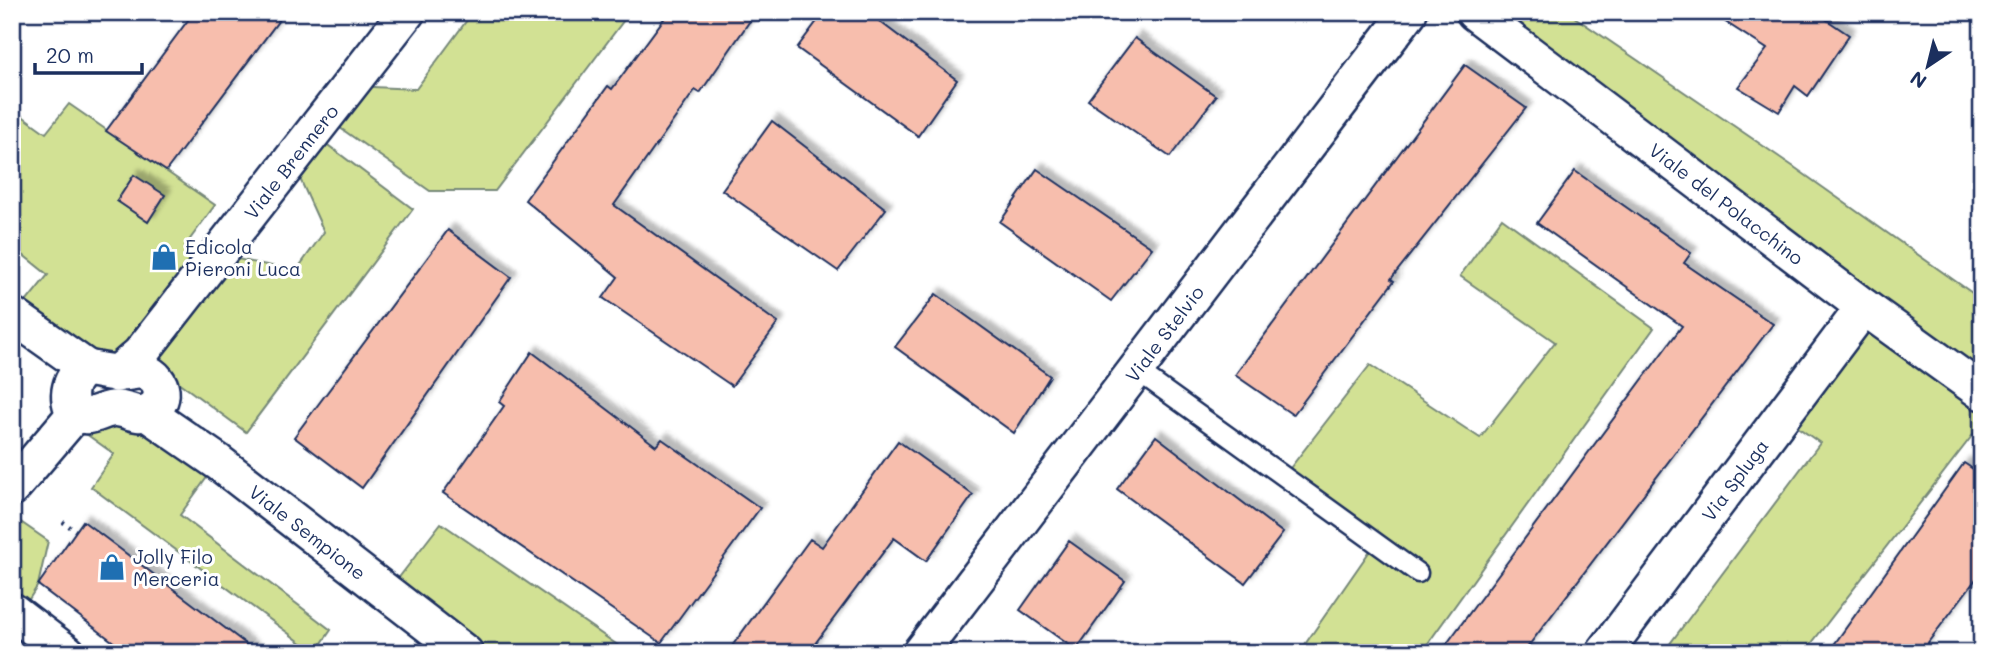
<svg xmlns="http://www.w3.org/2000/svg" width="1994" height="665" font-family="Mali,sans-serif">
<defs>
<filter id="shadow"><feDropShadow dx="6" dy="-6" stdDeviation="2" flood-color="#0004"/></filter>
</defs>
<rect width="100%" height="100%" fill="#fff"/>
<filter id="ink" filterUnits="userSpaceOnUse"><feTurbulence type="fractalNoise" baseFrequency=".0143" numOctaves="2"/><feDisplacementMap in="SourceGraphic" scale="14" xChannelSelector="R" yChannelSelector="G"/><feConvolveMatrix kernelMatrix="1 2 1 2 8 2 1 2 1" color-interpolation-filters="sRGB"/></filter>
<g filter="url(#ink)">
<path fill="#d2e194" stroke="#768879" stroke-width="2" d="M473,12H630L495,191H430L326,118L351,86L416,89Z
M1474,12H1567L1794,167L1982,300V423L1804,653H1663L1820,443L1782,416L1864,307Z
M69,104L215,205L185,246L209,265L218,255L296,271L324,232L292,161L313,134L413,209L246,432L140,354L117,374L14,317L48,275L12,246V122L18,113L46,133Z
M1502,218L1654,328L1421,653H1299L1376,542L1284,476L1370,365L1480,438L1555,342L1460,276Z
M147,413L218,462L180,515L331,630L315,653L91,487L114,454L68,421Z
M12,516L48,541L38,585L19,615L12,611Z
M441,523L629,653H465L387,593Z"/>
<path fill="#f7bead" stroke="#1b2f5e" stroke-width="2" filter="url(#shadow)" d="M194,12H285L166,171L106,131Z
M669,12H756L700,93L695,90L614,205L778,323L732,386L603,298L618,277L525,200L608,86L612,89Z
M824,12H867L957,80L918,136L797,48Z
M1710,12H1815L1849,35L1808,96L1795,86L1779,112L1738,87L1767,49Z
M1135,38L1216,96L1170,157L1088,100Z
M1465,65L1526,108L1391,279L1394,281L1293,415L1235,375Z
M772,121L886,209L838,271L722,190Z
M1037,169L1152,248L1111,301L1000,222Z
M1575,171L1691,253L1684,263L1773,324L1523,653H1440L1682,326L1537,223Z
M134,175L165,195L148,222L117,201Z
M448,230L511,277L362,488L294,437Z
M936,294L1050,376L1014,433L895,347Z
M532,352L656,446L662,439L760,508L661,643L443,493L504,406L499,402Z
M1156,436L1283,533L1245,583L1117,489Z
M898,441L973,495L926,561L894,538L808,653H727L810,539L822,547Z
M1964,463L1982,475V571L1920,653H1828Z
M83,521L258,653H128L38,585Z
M1069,541L1125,581L1076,650L1020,610Z"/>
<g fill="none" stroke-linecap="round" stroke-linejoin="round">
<defs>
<path id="lane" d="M1136,370L1418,573"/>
<g id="street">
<path id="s1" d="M1474,12L1864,307L1982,392"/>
<path d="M12,315L87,368"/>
<path d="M87,368C97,370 109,373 119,373C128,374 137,369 145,372C164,379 168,403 148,412C135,418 125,406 111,409C96,412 92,419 75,414C65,397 69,377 87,368Z"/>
<path id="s2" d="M117,374L140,354L407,12"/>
<path id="s3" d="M147,413L218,462L465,653"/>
<path d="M12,488L75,414"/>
<path d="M12,611L67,653"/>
<path id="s4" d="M920,653L1409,12"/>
<path id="s5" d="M1604,653L1864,307"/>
</g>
</defs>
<use href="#lane" stroke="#1b2f5e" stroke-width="23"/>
<use href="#street" stroke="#1b2f5e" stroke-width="40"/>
<path stroke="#1b2f5e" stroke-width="4.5" stroke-dasharray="2 5" stroke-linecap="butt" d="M63,522L76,531"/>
<use href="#lane" stroke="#fff" stroke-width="18"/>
<use href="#street" stroke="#fff" stroke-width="35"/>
</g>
</g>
<defs>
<symbol id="shop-bare" viewBox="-9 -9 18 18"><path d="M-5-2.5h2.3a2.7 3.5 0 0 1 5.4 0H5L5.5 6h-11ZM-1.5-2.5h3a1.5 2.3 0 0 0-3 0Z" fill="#1f6fb2" stroke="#fff" stroke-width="2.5" paint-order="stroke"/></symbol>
</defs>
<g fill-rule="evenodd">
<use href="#shop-bare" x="145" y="238" width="38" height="38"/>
<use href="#shop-bare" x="93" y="548" width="38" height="38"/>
</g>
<g text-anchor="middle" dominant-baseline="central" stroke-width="6" stroke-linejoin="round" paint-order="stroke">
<g font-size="19" fill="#1b2f5e" stroke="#fff">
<text stroke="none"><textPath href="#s2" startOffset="275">Viale Brennero</textPath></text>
<text stroke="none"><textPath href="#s1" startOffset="317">Viale del Polacchino</textPath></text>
<text stroke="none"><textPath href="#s4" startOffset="402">Viale Stelvio</textPath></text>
<text stroke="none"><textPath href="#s5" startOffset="217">Via Spluga</textPath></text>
<text stroke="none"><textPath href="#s3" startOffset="200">Viale Sempione</textPath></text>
</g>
<g font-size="19" fill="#1b2f5e" stroke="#fff" text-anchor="start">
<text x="185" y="246">Edicola<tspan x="185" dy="22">Pieroni Luca</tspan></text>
<text x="133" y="556">Jolly Filo<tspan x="133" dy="22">Merceria</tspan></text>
</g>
</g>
<rect width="1994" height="665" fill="none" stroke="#fff" stroke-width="42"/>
<rect x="21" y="21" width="1952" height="623" fill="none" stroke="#1b2f5e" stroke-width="2.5" filter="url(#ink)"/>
<g transform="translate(1928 66) rotate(215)" stroke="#ffffff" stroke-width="5" paint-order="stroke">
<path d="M0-5L12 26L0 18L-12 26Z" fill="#1b2f5e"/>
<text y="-10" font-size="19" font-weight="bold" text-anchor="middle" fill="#1b2f5e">N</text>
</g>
<path d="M35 63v10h107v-10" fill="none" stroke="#1b2f5e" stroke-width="3.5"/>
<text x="46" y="63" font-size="21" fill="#1b2f5e" stroke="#ffffff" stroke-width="5" paint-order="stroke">20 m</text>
</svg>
